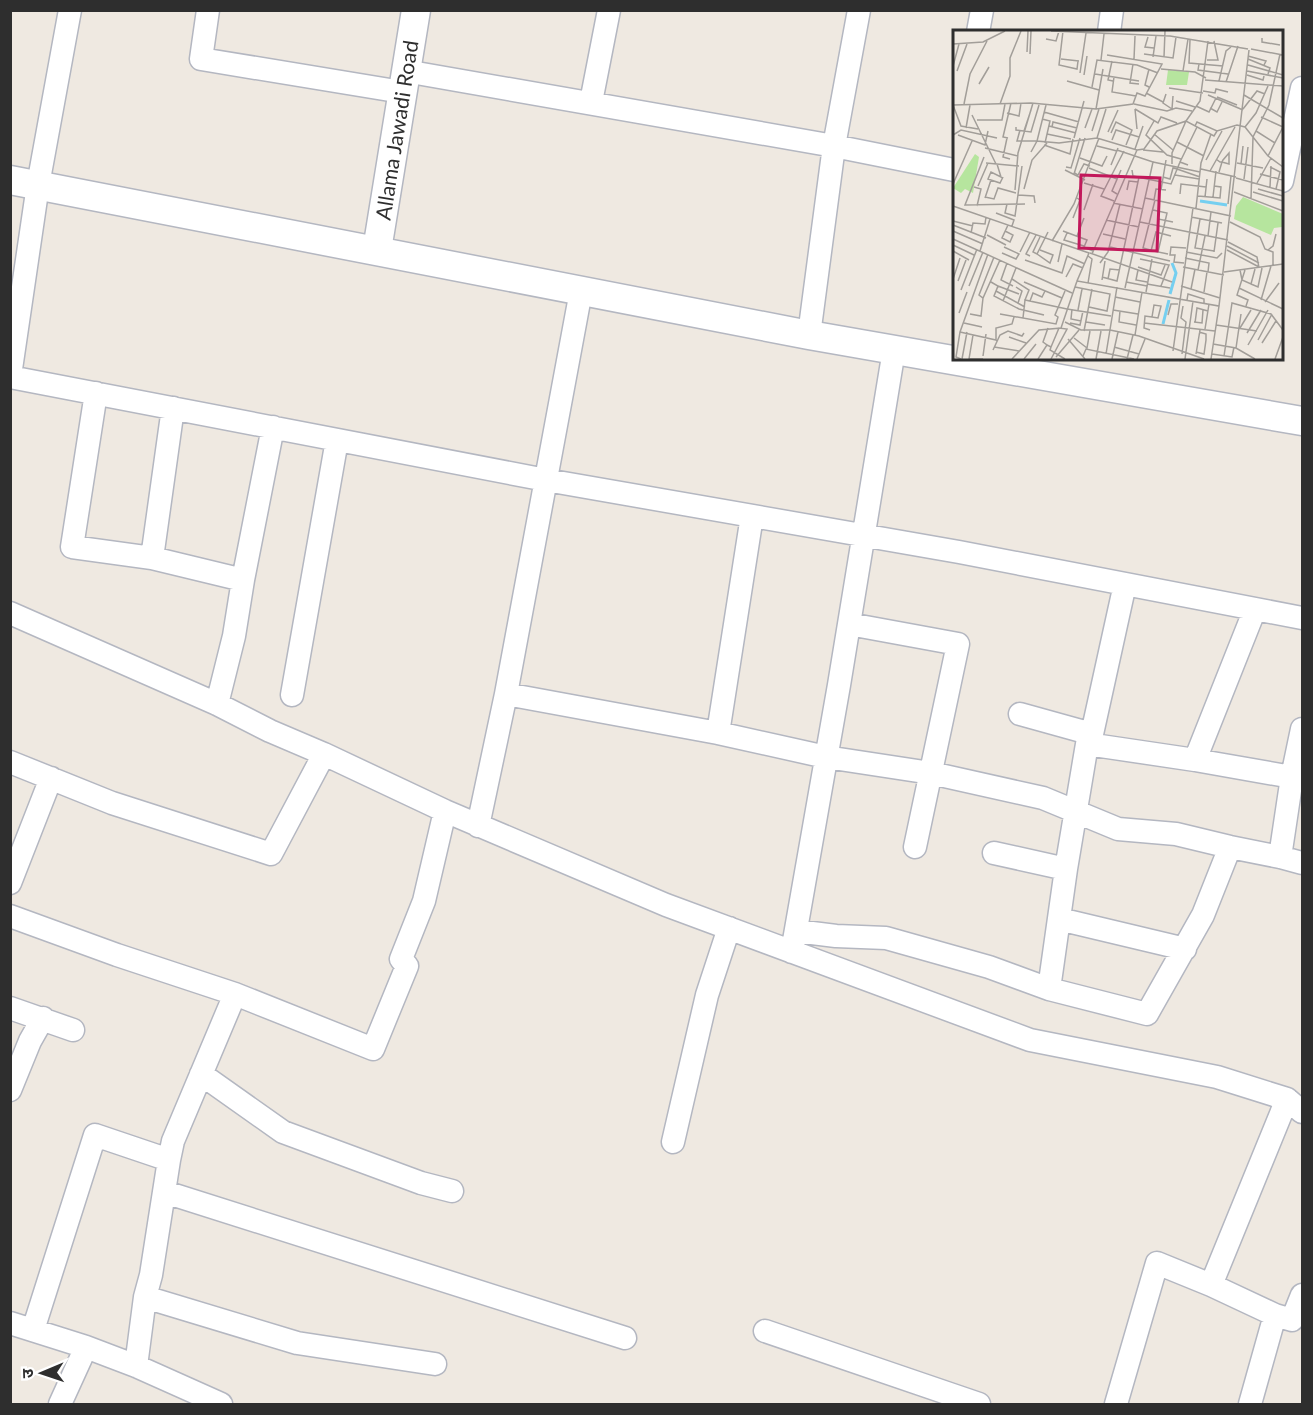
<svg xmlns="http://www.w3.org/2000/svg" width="1313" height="1415" font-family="Lato,'Noto Sans Devanagari',sans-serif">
<rect width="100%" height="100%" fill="#efe9e1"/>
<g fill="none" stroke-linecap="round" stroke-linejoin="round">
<defs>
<path id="minor" d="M208,10L201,59L402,92
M978,32L982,10
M1109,32L1112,10
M405,71L834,146L954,170
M591,102L609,10
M1282,181L1302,88
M809,335L834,146L859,10
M10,376L38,185L70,10
M10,377L546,480L959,552L1302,618
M96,393L72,547L152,558L243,580
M152,558L173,408
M10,613L217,704L270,731L324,754L445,811L666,905L1030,1040L1217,1077L1287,1099L1302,1112
M849,624L958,644L915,847
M506,694L718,733L826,757L931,773L1043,798L1118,829L1176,834L1230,847L1280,857L1302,863
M292,695L337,440
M217,704L234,636L243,580L273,427
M1020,714L1092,734
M718,733L752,516
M1087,744L1195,760L1292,777
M1195,760L1255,609
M10,762L112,803L271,854L324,754
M478,826L506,694L581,291
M994,853L1066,869
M1280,857L1292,777L1302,729
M10,883L51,778
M10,916L117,955L235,994L373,1049L407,966L401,959L424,901L445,811
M1059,919L1185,949
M796,931L836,936L886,938L989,967L1049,989L1147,1014L1203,915L1230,847
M792,952L839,685L894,350
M1049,989L1066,869L1087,744L1092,734L1125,584
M10,1008L73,1030
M201,1074L283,1132L421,1183L452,1191
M10,1090L30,1041L43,1018
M673,1142L707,995L729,928
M165,1192L625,1338
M1211,1285L1287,1099
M145,1297L297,1343L435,1364
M10,1323L86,1347L136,1366L221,1404
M33,1330L95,1135L169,1160
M765,1331L979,1404
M136,1366L145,1297L151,1275L169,1160L173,1141L235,994
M60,1404L86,1347
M1116,1404L1157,1263L1211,1285L1275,1315L1292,1320L1302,1295
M1250,1404L1275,1315"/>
<path id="tertiary" d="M10,180L809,335L1302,421
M377,250L416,10"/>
</defs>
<use href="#minor" stroke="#b4b7c1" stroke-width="25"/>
<use href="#tertiary" stroke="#b4b7c1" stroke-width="31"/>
<use href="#minor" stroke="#fff" stroke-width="22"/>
<use href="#tertiary" stroke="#fff" stroke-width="28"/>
</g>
<g text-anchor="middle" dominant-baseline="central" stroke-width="6" stroke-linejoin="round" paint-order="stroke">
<g font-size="21" fill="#2e2e2e" stroke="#fff">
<text transform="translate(396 130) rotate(-81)">Allama Jawadi Road</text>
</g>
</g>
<g transform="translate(953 30)">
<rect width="330" height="330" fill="#efe9e1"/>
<path d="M215,40L236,42L234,55H213ZM22,124L26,127L20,163L12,159L8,163L0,158ZM290,167L330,184L329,197L321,198L318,205L281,189L283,176Z" fill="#b6e59e"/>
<path fill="none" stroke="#75cff0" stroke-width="3" d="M247,171L274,175M217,264L223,243L219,233M210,294L216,270"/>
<path fill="none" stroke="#a29e99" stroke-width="1.5" d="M98,1L217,6L295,19M110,1L106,35L124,39L125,31M195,7L192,17L201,18M309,8V12L327,15M93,9L103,11L106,1M237,10L236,33L270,36M0,14L30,12L52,1M298,19L330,25M74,22L75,1M77,24L78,1M191,24L220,28L223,7M295,26L313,31L311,35M200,27L203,6M211,27L212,1M108,29L126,31M181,29L182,6M295,29L317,38L315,44M148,30L151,4M254,30H265L261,11M159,31L155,50L160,51M180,34L177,53L186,54M246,34L245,40L275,44M295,35L330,45M0,36L6,14M196,39L192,55L196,57M208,39L242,42L253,48M4,41L14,14M230,41L235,9M294,41L330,48M127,43L133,3M142,44L186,51M131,45L134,26M294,45L310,50L311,46M161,47L159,62L183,66M252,50L330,56M114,51L146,60M266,51L273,21L278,17M273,52L285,16M26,54L36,37M139,57L144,30L184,35L205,43M216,58L250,63M250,61L262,63L263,59L275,62M193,63L210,72M213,64L210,73L219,79L220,66M255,65L290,80M291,65L330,88M264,67L284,75M223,71L242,77M11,74L17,44L34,11M47,74L57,46V28L68,1M181,74L214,81L223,78L239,81M0,75L78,73L143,79L180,74L184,63L192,66L209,34L154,25M0,75L8,96L25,99M93,75L84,111L106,113L144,108L184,120L139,224M243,76L256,82L263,68M257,78L264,82L269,72M143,79L150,39M182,79L205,93L208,87L224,93M182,79L184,99M290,79L304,61L312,64M91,82L126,92M54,83L66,86L68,73M19,85L43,134M308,87L330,97M89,89L97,91L92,113M24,90H49L52,74M201,91L193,105L214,125L228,129M96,96L123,103M242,96L244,92L264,101L284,95L292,97L315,126L330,137M63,97V100L78,102L86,75M99,97L100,92L124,98M292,97L303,83L315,56M13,98L17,75M132,98L139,79M67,100L64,111H84L78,122M71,101L78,80M139,101L146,79M303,101L322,113M155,102L165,80M158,103L163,92L179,100L173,115M94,104L118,109M201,104L220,120M0,105L8,100L44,108M5,105L32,115L35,101M54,108L50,127L57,129M55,108L50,107L58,73M121,108L131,71M144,108L153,79M159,110L163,100L186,107M224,112L251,126M91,115L117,124L120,109M144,116L164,121M32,118L65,126M182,119L190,96M164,120L200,132L172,258M184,120L191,119L204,101L233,91L247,71L255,11M190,120L210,122M315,126L330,97M31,127L12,175L72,174M127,128L149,136L154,126M263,129L267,132H269L276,134V123L270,130L269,132L266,142M253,130L269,101M200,132L247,142M33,133L66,136M284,133L310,138M44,134L48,147L38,142L35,149L47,153L50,147M219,134V123L233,91L261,106L264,101M288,134L290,116M158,135L165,118M235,135L227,132L244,97M113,137L118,138L127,108M317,137L327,142L323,159M136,138L164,149M224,139L247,147M248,139L283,147M112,140L132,150M179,140L180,146L218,154L227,132M257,141L282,97M122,143L125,145L131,134L137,136M121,144L132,108M307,144L330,150M222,145L246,149M210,147L217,149L220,138L224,139M283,148L330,161M291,149L295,117M131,153L151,159M304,153L318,128M0,154L19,111M25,156L35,133M21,157L28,159L24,176M317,157L318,136M71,159L79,130L94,113M305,159L330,166M62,160L65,123L80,73M174,160L176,151L185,152M208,160L213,130M281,162L330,181M300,162L330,171M164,164L159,161L168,140M227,164L228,154L253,157M65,165L81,166L82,173M245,166L267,168L268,157L261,156M32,167L41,169L45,158L63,163M252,167L254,149M260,167L263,141M32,168L38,150M192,168L278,186M298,169L300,107L316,75L327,24M201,170L203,159L213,160M202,170L190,218L205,222M161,171L148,166L171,121M160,173L190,179M54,174L52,183L62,186L69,136M275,174L278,146M0,176L136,223L124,251L266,276L296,20M243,178L248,133L258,104M131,180L140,154M200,180L214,183L205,222L215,224M206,182L205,189L220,192M43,183L61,190L59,196M238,187L269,193M120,188L127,170L124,168M247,189L242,218L261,221M153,190L186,197M0,191L20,196M187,192L275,210M277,192L307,207L312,219L320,222V236M0,195L33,208M0,201L30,214M52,201L60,205L57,212L49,208L55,195M110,201L134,210L131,217L140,221M18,203L20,193L32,194L33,187M114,203L111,210L131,216M150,204L172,209M34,205L53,215M124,206L131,188M255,206L258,182M87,207L80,222L84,224L95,202M0,209L119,263M99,211L121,174L146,108M275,212L304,227L306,238M0,215L21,225M274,216L306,233M157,217L217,231M274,220L306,237M315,220L320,216L323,204M0,221L16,230M27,221L37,189M198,221L203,202L218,206M67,222L77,202M233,222L264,228L269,223M261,222L265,193M49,223L63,229L66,224L51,217M137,223L219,252M84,224L97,233L100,225L87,220M77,226L73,224L83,205M41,227L26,265L30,268L47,230M232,228L256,233L255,242M187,229L216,235L208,256M72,230L109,243L114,226L132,234M105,232L109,214M54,233L48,250L60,256M147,233L155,222L167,174M231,233L221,232L222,225H217L218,217L233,218M185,237L208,245L212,235M230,237L271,245M185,240L183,250L194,252M245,240L252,206M287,240L289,250L298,254L302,239M292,240L284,265L295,270L293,276M271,242L330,234M113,247L120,234L130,238M149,247L164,251L186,147M0,249L7,228M59,249L76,260L72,270M155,249L157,239L167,240M149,250L152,231M5,251L13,230M38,252L45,256L41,266L66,279L91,285M71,252L109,268M173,252L194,256M135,253L139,229L135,226M194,254L217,258M298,254L305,257L309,238M16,256L30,222M45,256L66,264M228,256L267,268M63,257L69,261L65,273M122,257L157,264L154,281L136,277M286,258L330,279M238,259L242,239M8,260L24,219M43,261L72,277M193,262L199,229M251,262L254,242M162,267L187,272M234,270L235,264L251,269V273M308,270L318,236M50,271L63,238M77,271L80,263L89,267L92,261M312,272L326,253M114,279L158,286M119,279L118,289L128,291M125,280L129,259M160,280L185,284M167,281L166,292L183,295M6,283L14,262M17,284L28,286L30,268M47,284L103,294L105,287L102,285L112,261M215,285L218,274H225M70,288L72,270L114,279M112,292L128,300H157L186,306L251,329M133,292L152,295M241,292L249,293L250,280M11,293L29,297M117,293L127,295L130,281M191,293L262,301M242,293L244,278L255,281M263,295L304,301M287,298L298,280M252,299L256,274M197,300L191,298L192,286L199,287L205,288L208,276L201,275L199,287M131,301L139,259M7,302L43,310V298L59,294L61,287M294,303L308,280M20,305L16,329H30M182,305L189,262M56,307L73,313M121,308L134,318L137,301M115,309L132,329M305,310L319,284M309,313L323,291M260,314L283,318L302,329M94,315L98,317L106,298L114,299L98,329M295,315L315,280M41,317L66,321M98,317L97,320L112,329M161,317L186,324M283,318L288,284M40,320L47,305L55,301L69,306L71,303M220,321L240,178M243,322L251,324L253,310V304L246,302M153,324L164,257M229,324L233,292L228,288L230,276M243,324L247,300M259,324L279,327L281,317M30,326L33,304M130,326L133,319L181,329M271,326L279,273L318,284L330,300M103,327L126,300M8,329L3,327L7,302L35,224M9,329L14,302M59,329L86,300L108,298L124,251M71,329L83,314M85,329L94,315L90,312L95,298M143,329L148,301M159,329L165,302M174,329L180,305M184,329L192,309M232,329L240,271M258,329L266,276M322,329L330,307"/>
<path fill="#c2185b" fill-opacity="0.15" stroke="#c2185b" stroke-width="3" d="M128,145L207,148L204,221L126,218Z"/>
<rect width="330" height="330" fill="none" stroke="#2e2e2e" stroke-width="3"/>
</g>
<rect width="1313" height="1415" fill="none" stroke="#2e2e2e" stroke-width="24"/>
<g transform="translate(42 1373) rotate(268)" stroke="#ffffff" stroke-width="4.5" paint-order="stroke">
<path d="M0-4.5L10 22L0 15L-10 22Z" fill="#2e2e2e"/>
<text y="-9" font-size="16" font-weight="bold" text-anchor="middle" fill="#2e2e2e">उ</text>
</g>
</svg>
